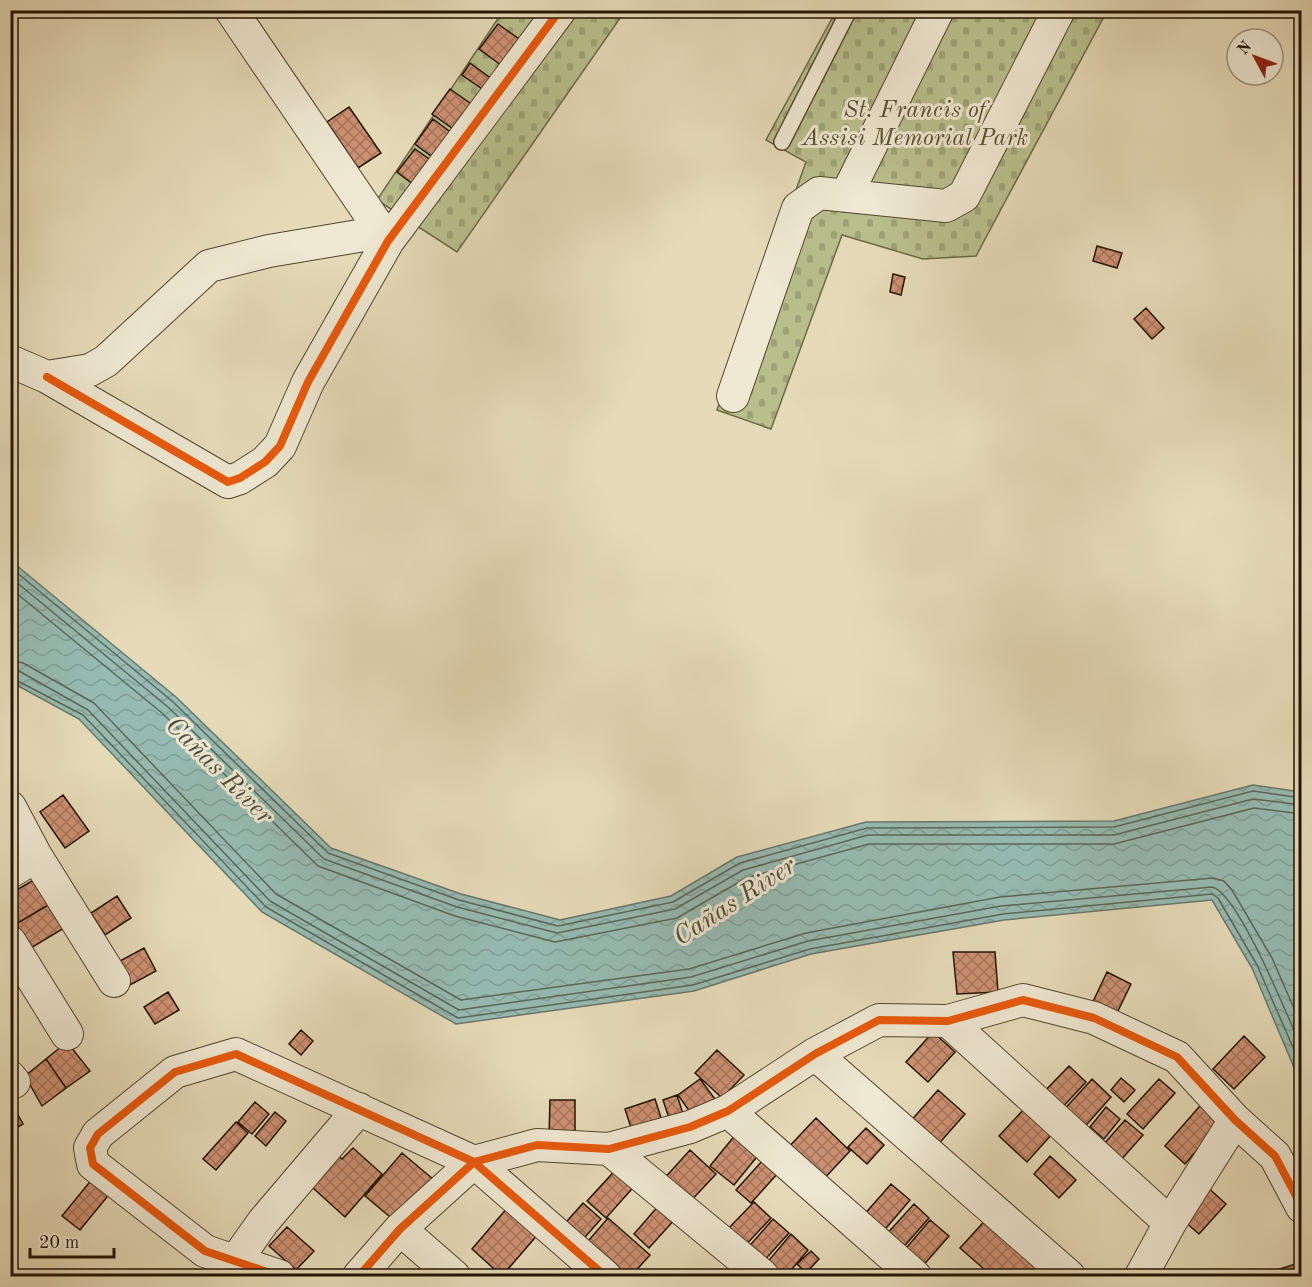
<svg xmlns="http://www.w3.org/2000/svg" width="1312" height="1287" font-family="'Old Standard TT',serif">
<defs>
<pattern id="cemetery-stones" width="16" height="16" patternUnits="userSpaceOnUse" patternTransform="scale(1.5)"><rect width="16" height="16" fill="#b8bf8c"/><path d="M2 7V4a2 2 0 0 1 4 0v3zM10 15v-3a2 2 0 0 1 4 0v3z" fill="#9ea377"/></pattern>
<pattern id="water-waves" width="16" height="10" patternUnits="userSpaceOnUse" patternTransform="scale(1.5)"><rect width="16" height="10" fill="#96bbb2"/><path d="M0 5q4-4 8 0t8 0" fill="none" stroke="#81a097"/></pattern>
<pattern id="building-cross-hatch" width="8" height="8" patternUnits="userSpaceOnUse" patternTransform="scale(1.5)"><rect width="8" height="8" fill="#cd9173"/><path d="M0 0l8 8M0 8l8-8" fill="none" stroke="#a6755c"/></pattern>
</defs>
<rect width="100%" height="100%" fill="#e6dbb9"/>
<filter id="stains"><feTurbulence type="fractalNoise" baseFrequency=".00333" numOctaves="4"/><feColorMatrix values="0 0 0 0 .2 0 0 0 0 .09 0 0 0 0 .02 0 0 0 .5 -.17"/></filter>
<radialGradient id="worn" r=".72"><stop offset=".6" stop-color="#630" stop-opacity="0"/><stop offset="1" stop-color="#630" stop-opacity=".3"/></radialGradient>
<path fill="url(#cemetery-stones)" stroke="#6d6a46" stroke-width="1.5" d="M503,11H625L457,252L377,200Z
M836,11H1107L976,256L923,259L842,235L771,429L717,410L806,162L766,140Z"/>
<path fill="url(#water-waves)" stroke="#68786b" stroke-width="1.5" d="M10,560L176,697L331,848L461,894L560,920L671,896L737,857L866,822L1114,821L1253,785L1301,792V1084L1252,968L1212,900L1004,920L811,954L694,991L456,1024L262,912L79,719L11,682Z"/>
<g fill="none" stroke-linecap="round" stroke-linejoin="round">
<path stroke="#5c6859" stroke-width="1.5" d="M10,567L172,701L328,853L459,900L558,926L673,902L740,863L867,828L1114,827L1253,791L1302,798
M10,577L168,707L324,859L457,907L557,933L675,909L743,870L868,835H1114L1253,799L1302,805
M10,588L162,713L318,866L455,916L555,942L677,918L746,878L869,844H1114L1254,808L1302,814
M10,660L23,663L94,703L276,894L461,1000L689,969L806,933L1000,897L1213,878L1224,881L1232,890L1272,958L1302,1027
M10,669L19,671L88,710L270,901L459,1010L691,977L808,941L1001,906L1212,887C1238,892 1290,1022 1302,1049
M10,677L83,715L266,907L458,1018L693,985L810,949L1003,914L1212,894L1218,898L1257,965L1302,1068"/>
</g>
<path fill="url(#building-cross-hatch)" stroke="#221400" stroke-width="1.5" d="M498,24L519,39L501,65L479,49Z
M470,63L493,80L485,91L462,75Z
M450,89L477,108L459,133L432,114Z
M349,107L381,153L358,168L327,122Z
M433,119L457,137L439,162L415,144Z
M415,149L436,164L418,188L397,172Z
M1097,246L1122,253L1117,268L1093,261Z
M893,274L905,277L901,295L890,292Z
M1146,308L1164,328L1152,339L1134,319Z
M63,795L89,831L65,848L40,812Z
M40,876L55,901L16,924L10,914V894Z
M117,896L131,918L105,935L91,913Z
M55,901L69,925L31,948L16,924Z
M144,948L156,971L130,985L118,962Z
M953,952H995L998,992L957,994Z
M10,958L24,981L10,988Z
M1107,972L1131,984L1115,1017L1091,1006Z
M168,992L179,1010L155,1024L144,1007Z
M301,1030L313,1041L301,1055L289,1044Z
M933,1032L955,1052L928,1082L906,1062Z
M1244,1036L1265,1057L1234,1089L1213,1069Z
M67,1042L90,1071L66,1088L46,1059Z
M717,1050L744,1075L722,1098L695,1073Z
M46,1059L66,1088L42,1106L25,1076Z
M1069,1066L1086,1082L1057,1113L1039,1097Z
M1121,1078L1135,1090L1124,1102L1111,1090Z
M700,1079L715,1099L692,1115L678,1095Z
M1092,1079L1111,1097L1081,1131L1061,1113Z
M1159,1079L1175,1093L1143,1129L1127,1114Z
M938,1090L965,1114L935,1148L909,1123Z
M677,1095L684,1117L670,1121L663,1100Z
M655,1099L663,1124L633,1134L625,1109Z
M1206,1099L1226,1116L1185,1164L1165,1146Z
M10,1100L23,1124L10,1132Z
M550,1100H575V1136H549Z
M255,1102L269,1114L252,1134L238,1122Z
M1106,1107L1120,1119L1104,1139L1090,1127Z
M1024,1109L1052,1134L1027,1162L999,1136Z
M275,1112L286,1121L266,1146L255,1136Z
M816,1118L850,1151L819,1184L785,1151Z
M1125,1120L1143,1135L1120,1161L1103,1145Z
M236,1122L248,1133L216,1170L203,1159Z
M866,1128L884,1145L867,1164L848,1147Z
M736,1134L760,1153L734,1185L710,1166Z
M330,1148L342,1159L353,1148L382,1174L345,1217L302,1178Z
M690,1150L716,1174L687,1205L662,1181Z
M402,1153L433,1179L396,1222L365,1196Z
M1050,1156L1076,1180L1059,1198L1034,1174Z
M763,1160L778,1173L751,1203L736,1190Z
M620,1165L638,1182L606,1218L587,1201Z
M93,1178L111,1192L80,1230L62,1216Z
M891,1184L910,1200L882,1233L863,1216Z
M1204,1184L1226,1204L1199,1234L1177,1215Z
M754,1202L771,1218L741,1250L724,1233Z
M583,1203L601,1219L578,1245L560,1229Z
M660,1204L676,1218L649,1248L634,1234Z
M914,1204L929,1218L901,1250L885,1236Z
M508,1207L539,1233L502,1276L472,1249Z
M990,1215L1060,1276H992L960,1248Z
M608,1218L650,1255L631,1276H616L583,1247Z
M773,1219L789,1233L760,1265L745,1251Z
M930,1220L949,1236L921,1268L903,1252Z
M287,1227L314,1251L296,1270L269,1246Z
M791,1234L808,1250L786,1276H767L760,1271Z
M811,1251L819,1259L806,1273L797,1264Z
M1302,1262V1276H1274L1273,1271Z"/>
<g fill="none" stroke-linecap="round" stroke-linejoin="round">
<defs>
<path id="lane" d="M782,142L849,10"/>
<path id="street" d="M231,10L388,241
M846,196L938,10
M10,361L47,377L90,370L106,361L209,266L269,251L382,232
M47,377L228,482L240,478L265,462L280,446L308,382L388,241L560,10
M733,396L798,208L819,193L946,206L964,196L1059,10
M10,807L36,856L114,981
M10,872L36,856
M10,942L67,1034
M948,1021L1170,1223
M815,1054L1069,1276
M10,1077L14,1082
M728,1111L915,1276
M609,1149L763,1276
M400,1229L454,1276
M234,1263L263,1222L359,1109
M279,1276L205,1251L93,1164L90,1148L98,1134L175,1072L236,1054L474,1162L605,1276
M359,1276L400,1229L474,1162L537,1145L609,1149L690,1127L728,1111L815,1054L879,1020L948,1021L1023,1000L1094,1018L1177,1057L1235,1120L1275,1156L1302,1207
M1141,1276L1170,1223L1235,1120"/>
</defs>
<use href="#lane" stroke="#53462e" stroke-width="18"/>
<use href="#street" stroke="#53462e" stroke-width="34"/>
<use href="#lane" stroke="#efe8d2" stroke-width="15"/>
<use href="#street" stroke="#efe8d2" stroke-width="32"/>
<defs>
<path id="cycleway" d="M47,377L228,482L240,478L265,462L280,446L308,382L388,241L560,10
M279,1276L205,1251L93,1164L90,1148L98,1134L175,1072L236,1054L474,1162L605,1276
M359,1276L400,1229L474,1162L537,1145L609,1149L690,1127L728,1111L815,1054L879,1020L948,1021L1023,1000L1094,1018L1177,1057L1235,1120L1275,1156L1302,1207"/>
</defs>
<use href="#cycleway" stroke="#efe8d2" stroke-width="11"/>
<use href="#cycleway" stroke="#e8590c" stroke-width="8"/>
</g>
<g text-anchor="middle" dominant-baseline="central" stroke-width="6" stroke-linejoin="round" paint-order="stroke">
<g font-size="24" font-style="italic" fill="#565031" stroke="#efe8d2">
<text x="915" y="111">St. Francis of<tspan x="915" dy="28">Assisi Memorial Park</tspan></text>
</g>
<g font-size="26" font-style="italic" fill="#4b4e3e" stroke="#efe8d2">
<text transform="translate(219 771) rotate(45)">Cañas River</text>
<text transform="translate(735 902) rotate(-33)">Cañas River</text>
</g>
</g>
<rect width="1312" height="1287" fill="none" stroke="#e6dbb9" stroke-width="36"/>
<rect x="12" y="12" width="1288" height="1263" fill="none" stroke="#221400" stroke-width="3"/>
<rect x="18" y="18" width="1276" height="1251" fill="none" stroke="#221400" stroke-width="1.5"/>
<g transform="translate(1255 57) rotate(311)"><circle r="28" fill="#efe8d2" stroke="#9d937e" stroke-width="1.5"/>
<path d="M0-4.5L10 22L0 15L-10 22Z" fill="#8f2418"/>
<text y="-9" font-size="16" font-weight="bold" text-anchor="middle" fill="#221400">N</text>
</g>
<path d="M30 1248v9h84v-9" fill="none" stroke="#221400" stroke-width="3"/>
<text x="39" y="1248" font-size="18" fill="#221400" stroke="#efe8d2" stroke-width="4.5" paint-order="stroke">20 m</text>
<rect width="100%" height="100%" filter="url(#stains)"/>
<rect width="100%" height="100%" fill="url(#worn)"/>
</svg>
